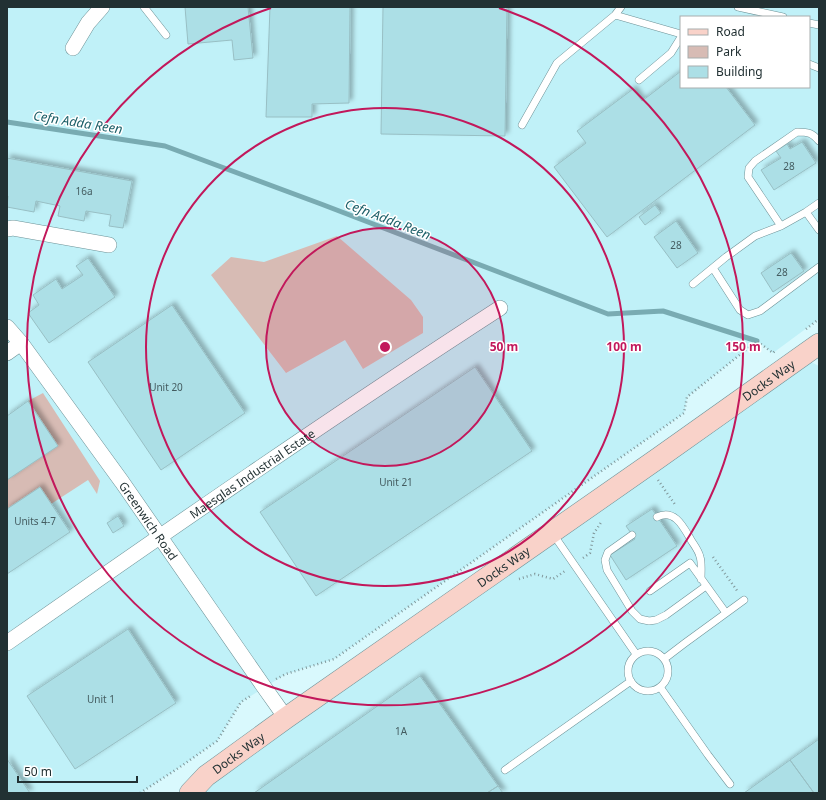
<svg xmlns="http://www.w3.org/2000/svg" width="826" height="800" font-family="'Noto Sans',sans-serif">
<defs>
<filter id="shadow"><feDropShadow dx="3.5" dy="-3.5" stdDeviation="2" flood-color="#0004"/></filter>
</defs>
<rect width="100%" height="100%" fill="#d9f9fd"/>
<path fill="#c0f1f8" fill-rule="evenodd" d="M7,7H819V319L773,353L757,341L687,397L684,413L334,659L286,674L241,702L217,741L180,767L140,793H7ZM681,17H809V87H681Z
M801,357L819,366V793H190Z"/>
<path fill="#d7bbb4" d="M337,236L411,300L423,317V333L363,369L345,340L286,373L211,275L231,257L264,262Z
M43,393L100,481L97,494L88,480L51,504L7,509V480L28,401Z"/>
<g fill="none" stroke-linecap="round" stroke-linejoin="round">
<path stroke="#79abb2" stroke-width="5" d="M7,122L165,146L321,204L608,314L663,311L757,341"/>
</g>
<path fill="#acdfe6" stroke="#98bfc4" filter="url(#shadow)" d="M185,7H248L253,58L234,60L232,40L188,44Z
M270,7H350L349,103L312,104V117H266Z
M383,7H507L505,136L381,134Z
M681,71V87H726L755,125L607,237L554,167L586,143L577,131L633,89L642,101Z
M802,142L816,163L774,190L761,170L781,158L776,151L787,144L790,149Z
M7,158L132,181L123,228L109,226L111,215L86,211L84,221L58,216L60,206L36,201L34,212L7,207L8,196H7Z
M655,205L661,213L645,225L639,217Z
M676,221L698,253L677,268L654,237Z
M791,253L804,271L773,292L761,273Z
M88,258L115,297L49,343L28,313L39,305L33,295L56,279L62,289L83,275L76,266Z
M172,305L245,413L161,470L88,362Z
M475,367L532,451L316,596L260,512Z
M28,401L58,446L7,480V416Z
M40,487L70,532L7,574V509Z
M652,509L677,546L626,580L610,555L635,539L626,526Z
M118,516L124,526L113,533L107,523Z
M128,629L176,703L75,769L27,696Z
M420,676L498,786L487,793H254Z
M819,739V793H814L790,760Z
M7,759L30,793H7Z
M790,760L814,793H744Z
M498,786L503,793H487Z"/>
<g fill="none" stroke-linecap="round" stroke-linejoin="round">
<defs>
<path id="lane" d="M144,7L166,35
M738,7L783,17
M615,15L681,34
M809,23L819,25
M809,64L819,68
M639,80L671,53L681,37
M522,125L557,63L615,15L621,7
M806,212L819,230
M781,226L748,177L749,168L755,161L797,132C809,132 812,133 819,141
M713,268L740,310L748,315L760,311L819,267
M693,284L726,257L755,236L781,226L806,212L819,203
M657,517C675,508 684,528 691,540C694,545 699,551 700,557C702,562 701,572 701,579
M553,534L636,654
M632,535L608,552L605,560L607,570L632,611L640,619L649,621L656,620L666,615L706,586
M650,591L690,563L726,613
M628 671a20 20 0 1 1 40 0a20 20 0 1 1-40 0Z
M664,659L685,643L744,600
M660,687L708,755L730,784
M505,770L631,681"/>
<g id="street">
<path d="M73,48L88,23L102,7"/>
<path d="M7,229L13,228L109,245"/>
<path id="s1" d="M7,327L21,343L122,482L264,687L286,718"/>
<path d="M7,353L21,343"/>
<path id="s2" d="M7,643C170,529 333,416 500,308"/>
</g>
<g id="secondary">
<path id="s3" d="M190,793L206,776L286,718L657,459L819,344"/>
</g>
</defs>
<use href="#lane" stroke="#6d9297" stroke-width="8"/>
<use href="#street" stroke="#6d9297" stroke-width="16"/>
<use href="#secondary" stroke="#6d9297" stroke-width="22"/>
<path stroke="#81989b" stroke-width="2.5" stroke-dasharray="1 3" stroke-linecap="butt" d="M806,329L819,319
M658,480L676,506
M713,557L738,592
M583,558L590,553L594,533L602,521
M519,579L535,574L553,579L565,571
M276,679L286,674L334,659L684,413L687,397L757,341L773,353L775,351
M140,793L180,767L217,741L241,702L252,695"/>
<use href="#lane" stroke="#fff" stroke-width="7"/>
<use href="#street" stroke="#fff" stroke-width="15"/>
<use href="#secondary" stroke="#f9d2c9" stroke-width="21"/>
</g>
<circle cx="385" cy="347" r="119" fill="#c2185b" fill-opacity=".12"/>
<g fill="none" stroke="#c2185b" stroke-width="2">
<circle cx="385" cy="347" r="119"/>
<circle cx="385" cy="347" r="239"/>
<path d="M499 8A358 358 0 1 1 271 8"/>
</g>
<g text-anchor="middle" dominant-baseline="central" stroke-width="3" stroke-linejoin="round" paint-order="stroke">
<g font-size="10" fill="#445c60">
<text x="789" y="166">28</text>
<text x="84" y="191">16a</text>
<text x="676" y="245">28</text>
<text x="782" y="272">28</text>
<text x="166" y="387">Unit 20</text>
<text x="396" y="482">Unit 21</text>
<text x="35" y="521">Units 4-7</text>
<text x="101" y="699">Unit 1</text>
<text x="401" y="731">1A</text>
</g>
<g font-size="12" fill="#223133" stroke="#fff">
<text stroke="none"><textPath href="#s3" startOffset="711">Docks Way</textPath></text>
<text stroke="none"><textPath href="#s2" startOffset="298">Maesglas Industrial Estate</textPath></text>
<text stroke="none"><textPath href="#s1" startOffset="240">Greenwich Road</textPath></text>
<text stroke="none"><textPath href="#s3" startOffset="387">Docks Way</textPath></text>
<text stroke="none"><textPath href="#s3" startOffset="63">Docks Way</textPath></text>
</g>
<g font-size="13" font-style="italic" fill="#1d6069" stroke="#fff">
<text transform="translate(78 122) rotate(9)">Cefn Adda Reen</text>
<text transform="translate(388 219) rotate(21)">Cefn Adda Reen</text>
</g>
</g>
<circle cx="385" cy="347" r="6" fill="#c2185b" stroke="#fff" stroke-width="2"/>
<g font-size="12" text-anchor="middle" font-weight="bold" fill="#c2185b" stroke="#fff" stroke-width="3" stroke-linejoin="round" paint-order="stroke">
<text x="504" y="351">50 m</text>
<text x="624" y="351">100 m</text>
<text x="743" y="351">150 m</text>
</g>
<rect width="826" height="800" fill="none" stroke="#223133" stroke-width="16"/>
<rect x="680" y="16" width="130" height="72" fill="#ffffff" stroke="#a7adad"/>
<rect x="688" y="29" width="20" height="6" fill="#f9d2c9" stroke="#a7adad"/>
<text x="716" y="36" font-size="12" fill="#223133">Road</text>
<rect x="688" y="46" width="20" height="12" fill="#d7bbb4" stroke="#a7adad"/>
<text x="716" y="56" font-size="12" fill="#223133">Park</text>
<rect x="688" y="66" width="20" height="12" fill="#acdfe6" stroke="#a7adad"/>
<text x="716" y="76" font-size="12" fill="#223133">Building</text>
<path d="M18 776v6h119v-6" fill="none" stroke="#223133" stroke-width="2"/>
<text x="24" y="776" font-size="12" fill="#223133" stroke="#ffffff" stroke-width="3" paint-order="stroke">50 m</text>
</svg>
